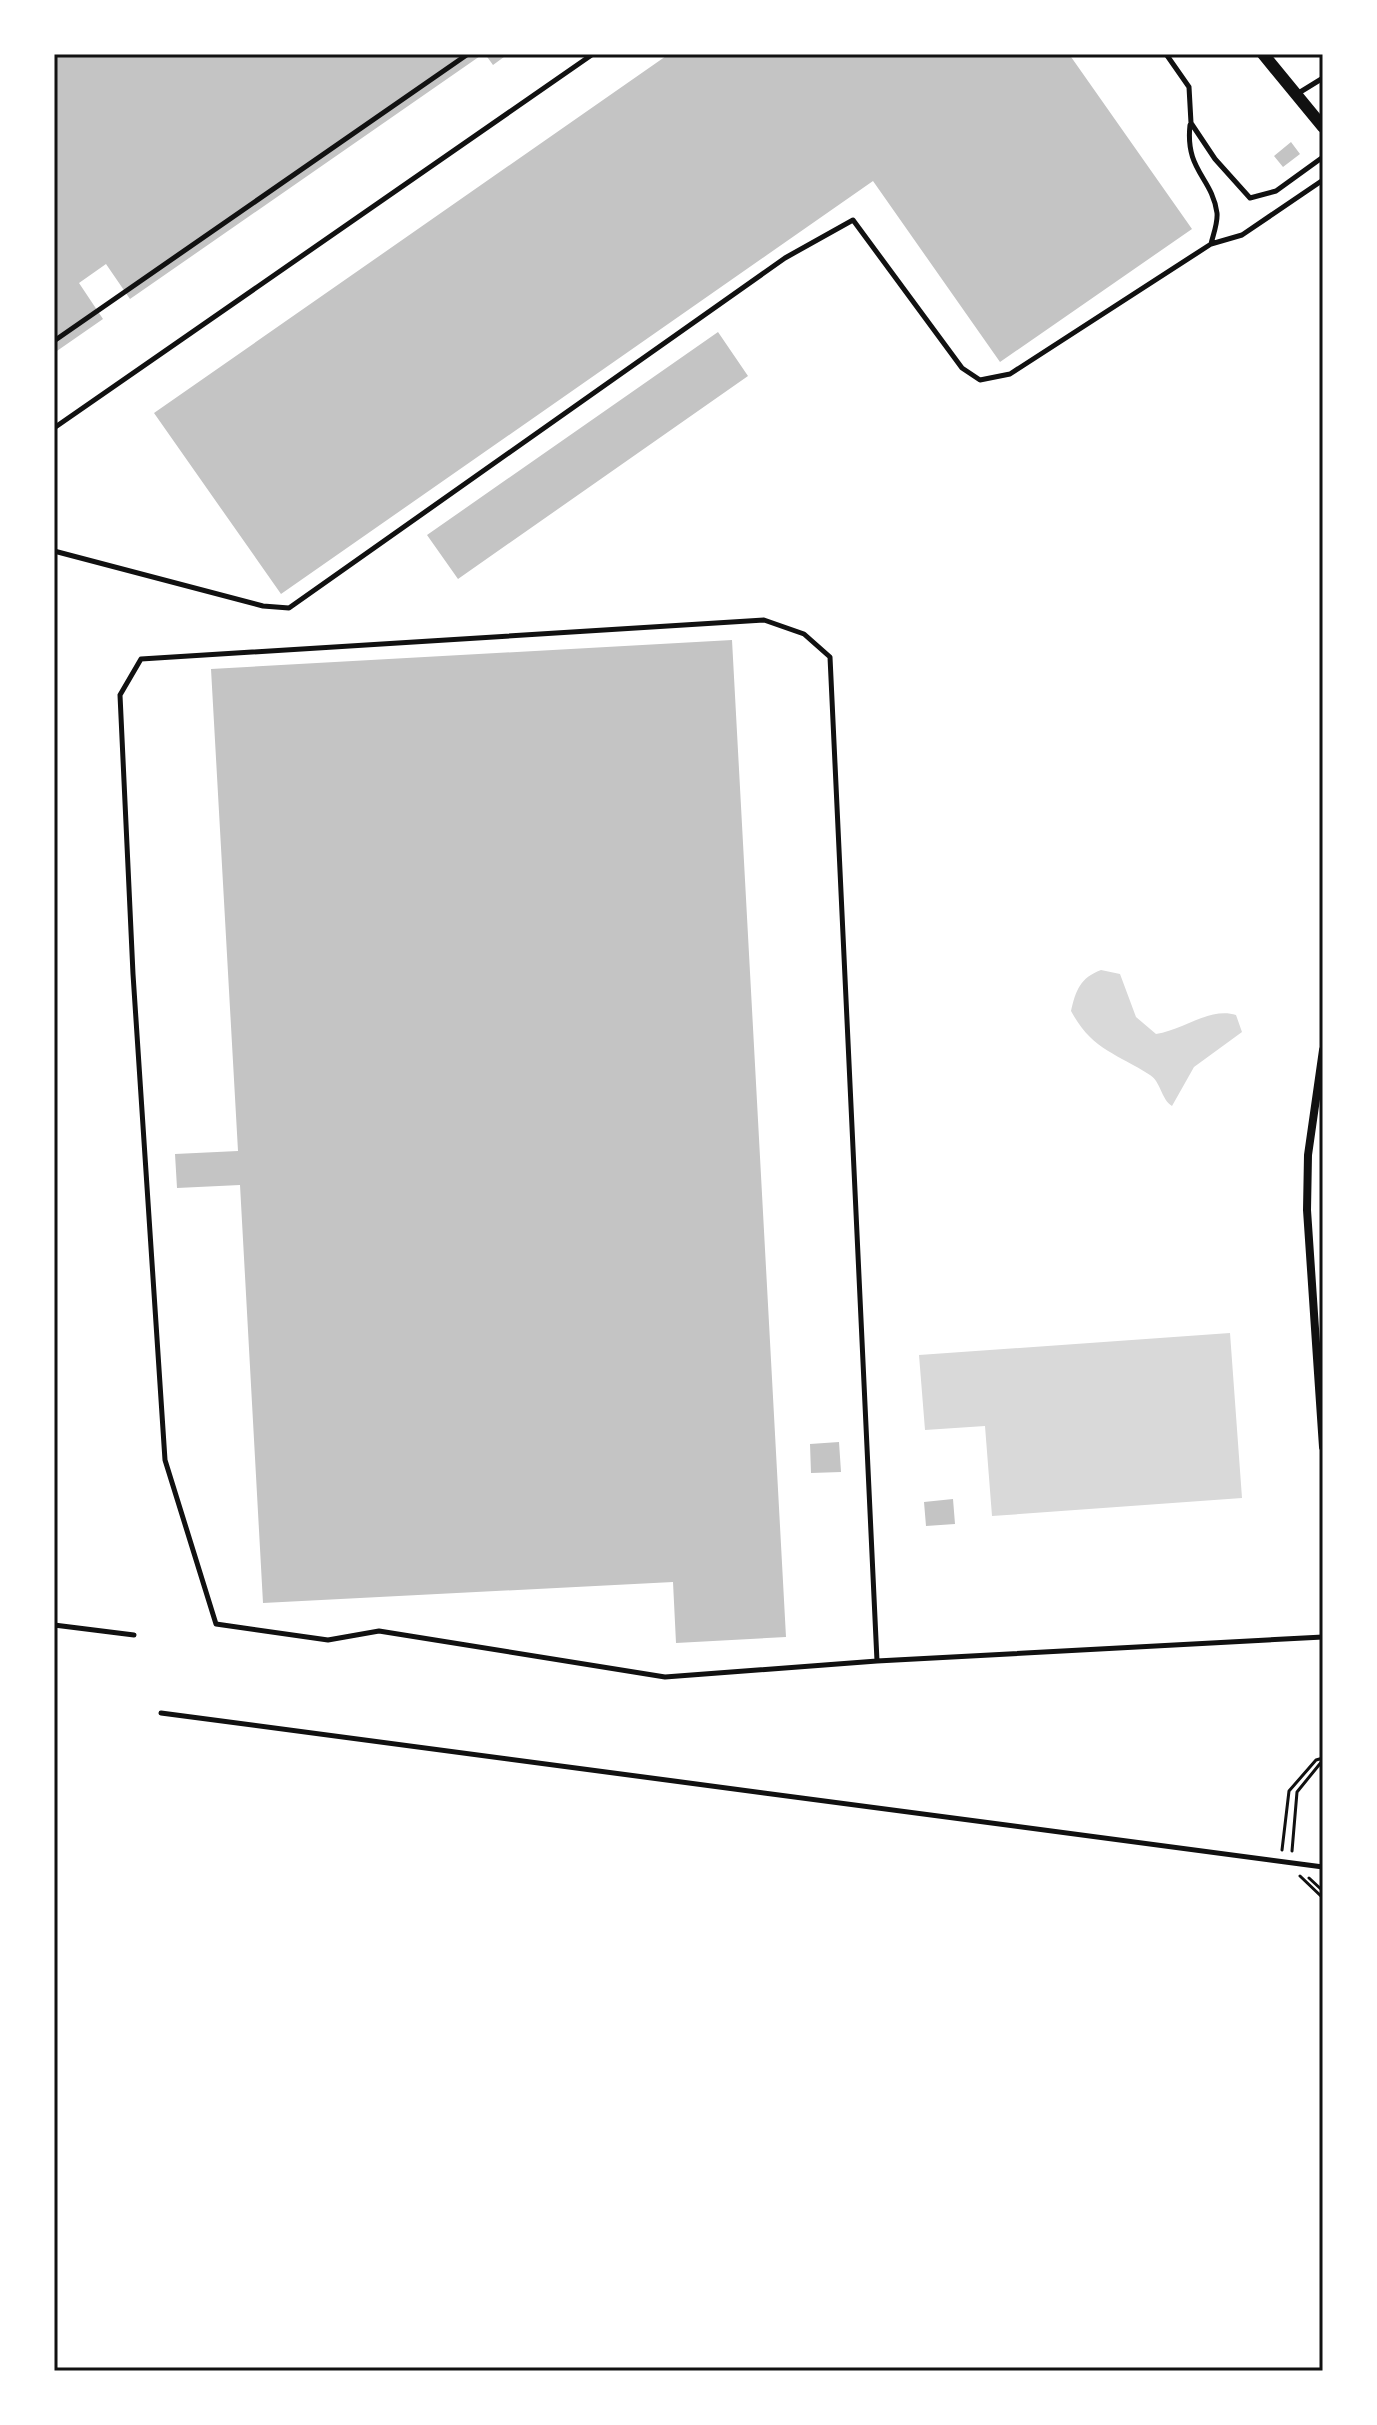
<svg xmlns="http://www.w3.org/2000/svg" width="1377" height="2425" font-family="'Roboto Serif',serif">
<rect width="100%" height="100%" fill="#fff"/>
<path fill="#d9d9d9" d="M1101,970L1120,974L1136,1017L1156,1034C1183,1030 1210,1007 1236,1015L1242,1032L1194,1067L1172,1106C1161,1099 1161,1082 1150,1075C1116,1053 1092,1050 1071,1011C1076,990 1080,978 1101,970Z
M1230,1333L1242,1498L992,1516L985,1426L925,1430L919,1355Z"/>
<path fill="#c4c4c4" d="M54,54H483L130,299L106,264L79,283L103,319L54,353Z
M485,54H508L493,65Z
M669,54H1069L1192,229L1000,362L873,181L281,594L154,413Z
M1291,142L1300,154L1283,167L1274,156Z
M718,332L748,376L458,579L427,535Z
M732,640L786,1637L676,1643L673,1582L263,1603L240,1185L177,1188L175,1154L238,1151L211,669Z
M839,1442L841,1472L811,1473L810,1444Z
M953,1499L955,1524L926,1526L924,1502Z"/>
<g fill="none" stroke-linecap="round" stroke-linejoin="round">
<path stroke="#111" stroke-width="3" d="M1282,1850L1289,1791L1316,1760L1323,1758
M1292,1851L1297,1792L1323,1760
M1300,1876L1323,1898
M1309,1878L1323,1891"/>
<path stroke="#111" stroke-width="5" d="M1166,54L1189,87L1191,123L1215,159L1250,198L1276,191L1323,157
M1297,94L1323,78
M1190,125C1185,171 1212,177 1217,213C1218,223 1213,235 1211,244
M54,341L468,54
M54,428L593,54
M54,551L263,606L289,608L785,258L853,220L962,368L980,380L1010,374L1211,244L1242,235L1323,180
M54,1625L134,1635
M877,1661L830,657L804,634L764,620L141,659L120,695L133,974L165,1460L216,1624L328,1640L379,1631L665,1677L877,1661L1323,1637
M161,1713L1323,1867"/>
<path stroke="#111" stroke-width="8" d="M1323,1050L1308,1155L1307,1210L1323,1447"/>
<path stroke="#111" stroke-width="12" d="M1263,54L1323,127"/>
</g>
<rect width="1377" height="2425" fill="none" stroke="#ffffff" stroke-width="112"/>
<rect x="56" y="56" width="1265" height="2313" fill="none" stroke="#111" stroke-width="3"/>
</svg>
